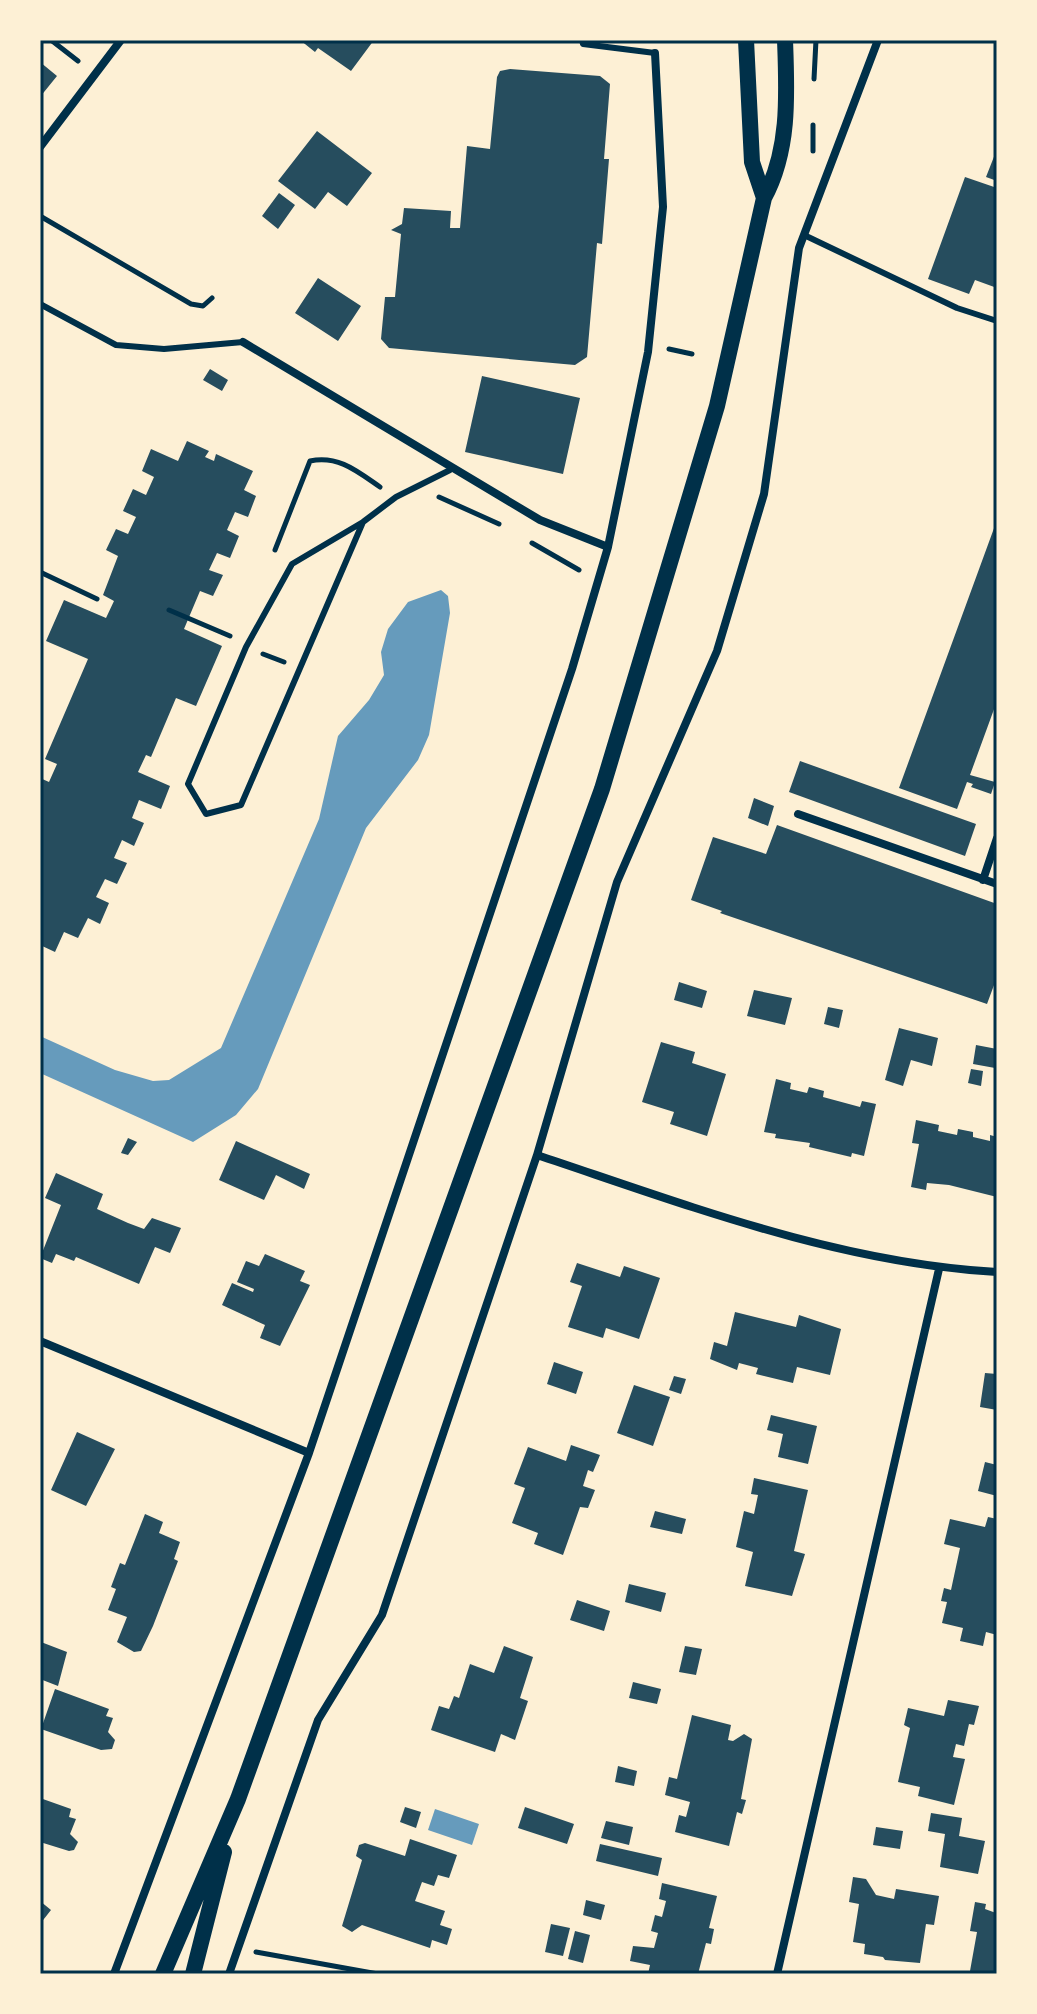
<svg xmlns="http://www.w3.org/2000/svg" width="1037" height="2014" font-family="Arial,sans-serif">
<rect width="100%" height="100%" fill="#fdf0d5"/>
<path fill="#669bbc" d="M441,590L448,596L450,613L429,735L418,760L366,828L258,1089L236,1115L193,1142L40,1073V1036L115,1070L153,1081L169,1080L221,1048L319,819L338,736L369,700L384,675L381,652L388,629L408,602Z
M435,1809L479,1824L472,1845L428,1830Z"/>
<path fill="#264d5e" d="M300,40H374L351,71L318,48L315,52Z
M40,62L57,76L40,97Z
M510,69L600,76L610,84L604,159H609L602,244L597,243L587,357L575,365L389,348L381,339L385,297H395L401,234L391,230L402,224L404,208L451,211L450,228H460L467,146L490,149L497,77L500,71Z
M317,131L372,173L347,206L328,192L315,209L278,181Z
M997,149V181L986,177Z
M965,177L997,188V288L975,280L969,294L928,279Z
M279,193L295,205L278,229L262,216Z
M318,278L361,306L338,341L295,313Z
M210,369L228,380L222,391L203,380Z
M482,376L580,398L563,474L465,452Z
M187,441L209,451L205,457L214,461L216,454L253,471L244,490L256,496L248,517L235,512L227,530L239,536L230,558L217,553L209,570L223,575L213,596L200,591L184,629L222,646L196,706L176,698L151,757L146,755L138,772L170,786L161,809L139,800L132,818L144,823L134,846L122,840L114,858L127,863L117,884L105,879L96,897L109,903L100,924L88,918L78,938L64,932L55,952L40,945V778L49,782L57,764L45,759L88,659L46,641L64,600L106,618L114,601L103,595L118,556L106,550L116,529L128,534L136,517L123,511L133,489L146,495L154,477L142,471L151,449L178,461Z
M997,520V701L970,775L995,782L991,794L971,787L973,784L967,782L957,809L899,788Z
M800,761L976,824L965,856L789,792Z
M754,798L774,806L768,826L748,818Z
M777,825L997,904V977L987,1004L720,913L722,911L691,900L713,837L766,854Z
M679,982L707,991L702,1008L674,1000Z
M754,990L792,998L785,1025L747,1016Z
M828,1007L843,1010L839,1028L824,1024Z
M899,1028L938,1038L932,1066L911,1060L903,1086L885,1080Z
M661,1042L695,1052L692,1063L726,1074L707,1136L670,1124L674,1112L642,1102Z
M976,1045L997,1049L995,1068L973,1064Z
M971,1069L983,1071L981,1086L968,1083Z
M776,1079L791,1083L790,1089L807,1093L809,1087L824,1091L823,1097L860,1107L862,1101L876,1104L864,1156L852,1153L851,1157L809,1147L810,1143L775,1138L776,1134L764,1132Z
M916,1120L939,1125L938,1131L957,1135L958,1129L973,1132V1137L990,1141V1135L997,1137V1197L949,1185L927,1183L926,1190L911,1187L919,1144L912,1143Z
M128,1138L137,1142L128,1155L121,1153Z
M236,1141L310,1174L304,1189L276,1175L264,1200L219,1180Z
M56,1173L103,1194L97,1209L128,1223L144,1229L152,1218L181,1228L170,1253L155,1247L139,1284L76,1257L74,1261L56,1254L52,1263L40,1258L61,1205L45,1198Z
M265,1254L305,1271L300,1281L310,1285L280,1346L260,1338L265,1325L222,1305L232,1283L253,1292L254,1289L237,1282L246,1261L259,1266Z
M577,1263L620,1277L624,1266L660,1278L639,1339L606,1328L603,1338L568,1327L582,1286L570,1282Z
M735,1312L796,1327L799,1315L841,1329L830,1375L797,1367L793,1383L756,1374L758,1368L739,1363L737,1370L710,1359L714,1342L727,1346Z
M554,1362L583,1372L576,1394L547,1384Z
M985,1373L997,1374V1410L980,1407Z
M674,1376L686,1379L681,1394L669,1390Z
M634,1385L670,1397L653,1446L617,1433Z
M771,1415L817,1426L808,1464L778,1457L783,1434L767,1430Z
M77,1432L115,1449L86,1506L51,1490Z
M571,1445L600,1455L593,1472L588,1470L583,1486L595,1490L588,1508L580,1507L563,1555L534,1544L538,1533L512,1523L525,1488L514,1484L528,1447L566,1461Z
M985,1462L997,1465V1496L978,1491Z
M754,1478L808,1490L794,1551L805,1554L792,1596L745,1586L753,1552L736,1547L744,1511L754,1514L758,1495L751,1494Z
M655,1511L686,1519L682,1534L650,1527Z
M145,1514L163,1522L159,1533L180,1542L174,1559L178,1561L153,1626L141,1651L134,1652L117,1642L127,1617L108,1610L116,1589L111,1587L120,1563L125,1565Z
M988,1517L997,1519V1635L986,1632L983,1646L960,1641L963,1628L942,1623L947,1602L941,1601L944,1588L951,1590L960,1548L944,1544L950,1519L985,1527Z
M629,1584L666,1593L661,1612L625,1602Z
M577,1600L610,1611L604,1631L570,1620Z
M41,1642L67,1652L58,1686L40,1679Z
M504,1646L533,1657L520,1698L528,1701L515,1740L501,1734L495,1752L431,1730L439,1706L449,1709L454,1696L459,1698L470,1664L494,1673Z
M685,1646L702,1649L696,1675L679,1672Z
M633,1682L661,1689L657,1704L629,1698Z
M55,1689L109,1709L106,1716L113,1718L108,1732L115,1740L112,1749L101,1750L41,1729Z
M948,1700L979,1706L974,1725L969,1724L964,1746L956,1744L953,1757L965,1759L954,1805L918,1796L920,1787L898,1782L910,1728L904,1725L908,1708L944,1716Z
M692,1715L731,1725L728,1740L733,1741L744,1734L752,1739L741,1799L746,1800L742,1814L737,1812L729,1846L675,1832L679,1815L686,1817L690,1802L665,1795L669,1777L677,1779Z
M618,1766L637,1771L634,1786L615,1782Z
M40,1798L71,1809L69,1817L76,1819L70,1834L78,1842L74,1850L69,1851L40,1842Z
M405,1807L421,1812L416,1828L400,1822Z
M525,1807L574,1824L567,1844L518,1828Z
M931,1813L962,1818L959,1836L985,1841L978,1874L940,1867L945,1834L928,1831Z
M606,1821L633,1827L629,1845L601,1838Z
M876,1827L903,1831L900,1849L873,1845Z
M410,1839L457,1855L449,1878L438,1875L434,1886L422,1882L415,1901L445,1911L440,1925L452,1929L447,1945L432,1940L430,1948L362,1925L352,1932L342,1926L362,1860L356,1856L359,1845L365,1843L405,1856Z
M600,1844L662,1858L658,1876L596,1861Z
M853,1877L866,1879L876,1895L894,1899L896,1889L939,1896L934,1925L926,1924L920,1963L885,1960L883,1957L864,1954L865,1944L853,1942L859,1904L849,1902Z
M662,1883L717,1896L709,1928L714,1929L711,1944L706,1943L698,1974H648L650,1965L630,1961L633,1946L654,1948L658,1933L651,1931L655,1915L662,1917L666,1901L659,1899Z
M586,1900L605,1905L601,1920L583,1915Z
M40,1901L51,1910L40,1924Z
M975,1902L986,1904L985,1909L996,1913L997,1974L970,1971L977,1932L970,1931Z
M551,1924L570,1928L563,1956L545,1952Z
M575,1931L590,1935L583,1963L568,1959Z"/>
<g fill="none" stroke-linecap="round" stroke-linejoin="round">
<path stroke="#003049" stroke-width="5" d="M51,40L78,61
M814,79L816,40
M813,125V151
M40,216L191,304L203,306L212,298
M669,349L692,354
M439,497L499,524
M532,543L579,570
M275,550L310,461C338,455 357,471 380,487
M40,572L97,599
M169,610L230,636
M263,654L284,662
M256,1952L378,1974"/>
<path stroke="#003049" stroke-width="6" d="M582,40L583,44L655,53
M804,235L957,308L997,321
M40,304L116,345L164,349L243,342
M363,522L241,805L206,814L188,784L246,647L292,564L363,522L396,497L450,470"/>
<path stroke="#003049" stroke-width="8" d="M40,147L121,40
M243,342L540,520L608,547
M798,814L997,884
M983,880L997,838
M537,1155C687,1205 838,1263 997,1272
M40,1341L309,1453
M114,1974L309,1453L572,669L608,547L648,352L663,207L655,53
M229,1974L318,1720L382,1615L537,1155L617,882L717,651L764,494L799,248L878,40
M777,1974L939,1269"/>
<path stroke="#003049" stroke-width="16" d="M746,40L752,162L764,198
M163,1974L238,1799L602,789L717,406L764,198C790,150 787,94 785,40
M193,1974L224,1852"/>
</g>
<rect width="1037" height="2014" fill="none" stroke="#fdf0d5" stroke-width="84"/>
<rect x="42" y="42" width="953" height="1930" fill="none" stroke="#003049" stroke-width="3"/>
</svg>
